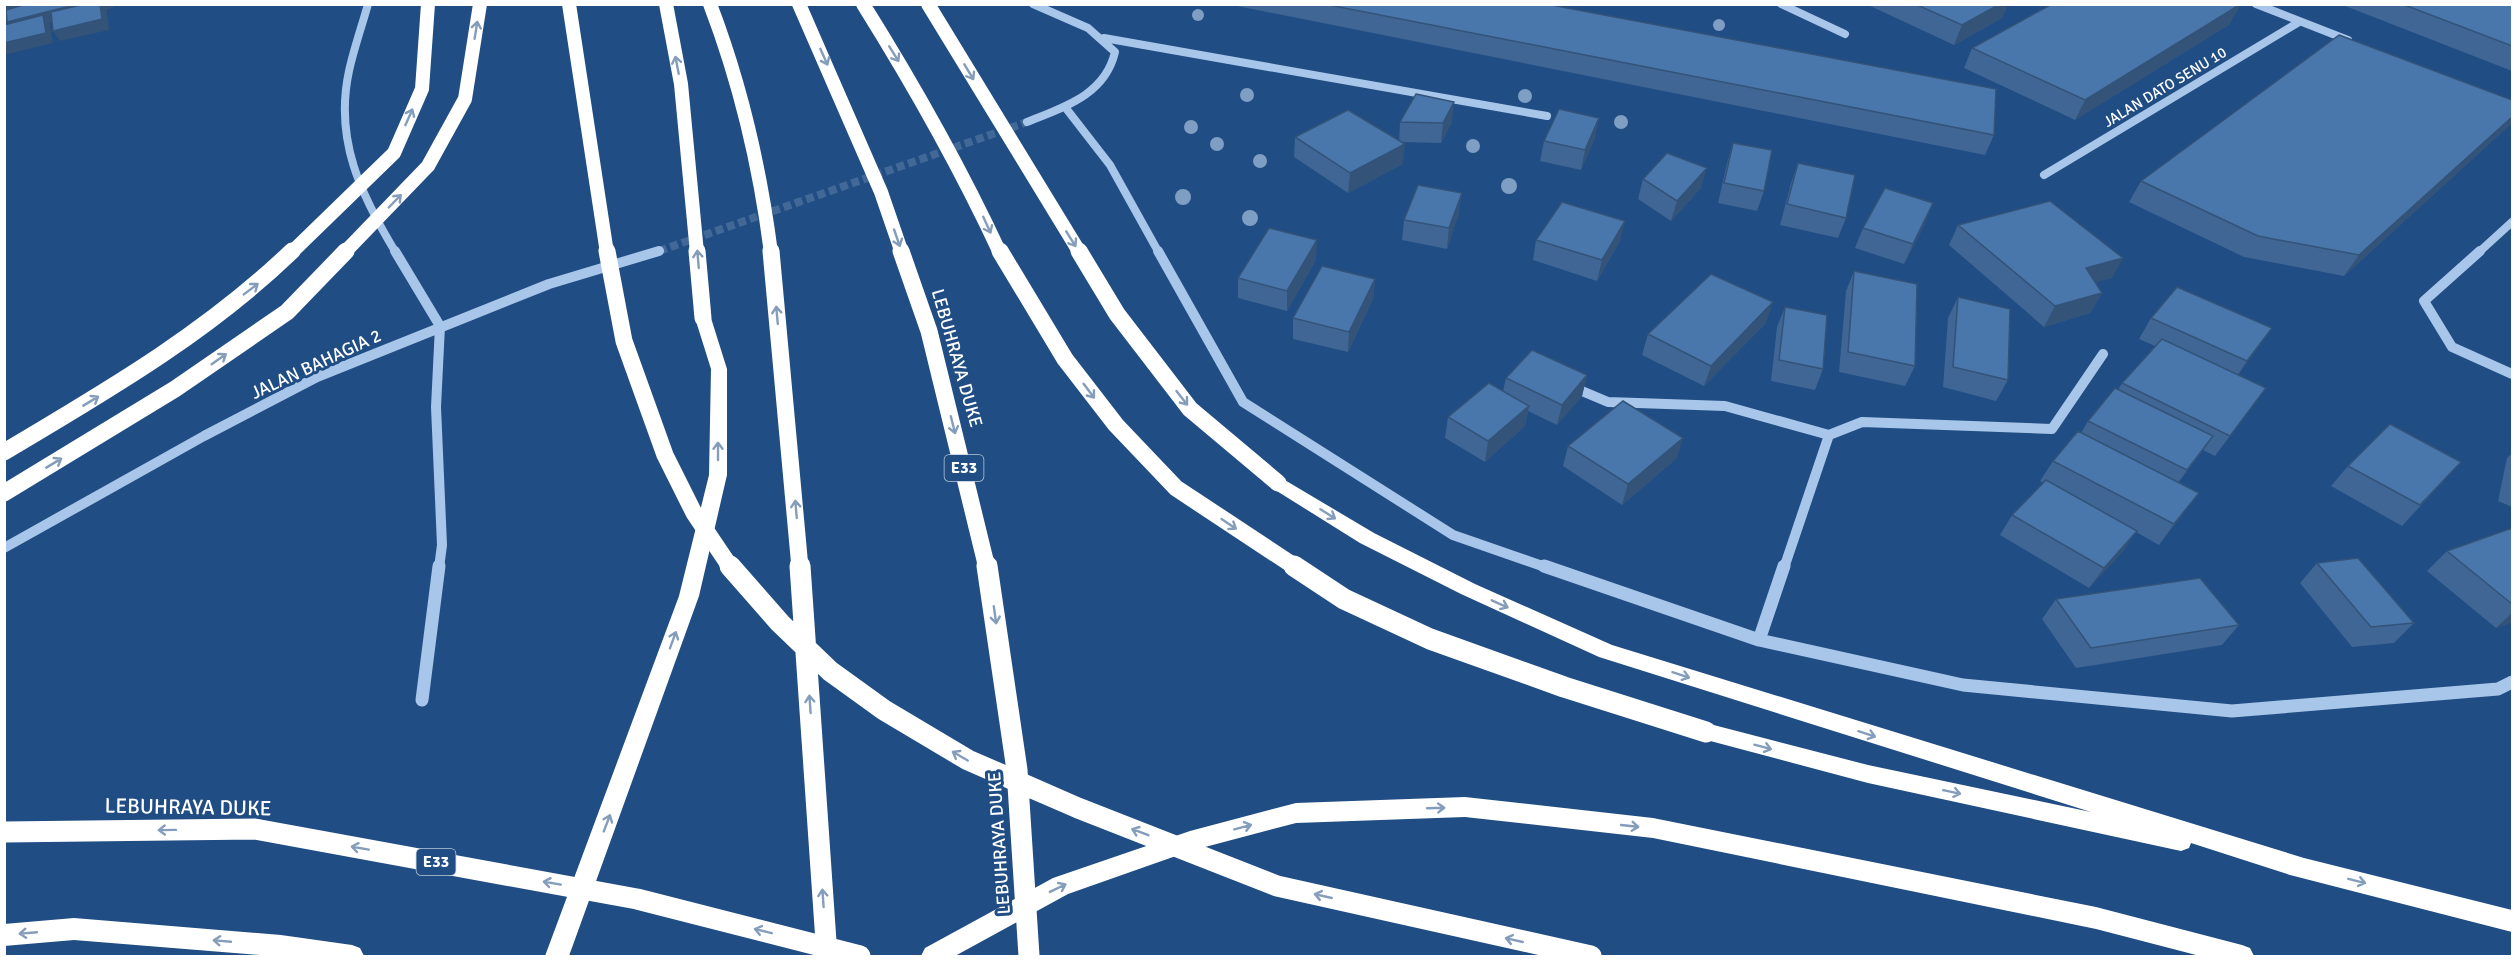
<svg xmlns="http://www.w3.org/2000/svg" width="2517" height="961" font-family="Signika,sans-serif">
<rect width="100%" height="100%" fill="#204d83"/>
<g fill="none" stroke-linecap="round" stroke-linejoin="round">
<path stroke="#416896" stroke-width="8" stroke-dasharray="8 4" stroke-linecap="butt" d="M659,251L1027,122"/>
<path stroke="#a8c6e9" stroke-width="8" d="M368,4C362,26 354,48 349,71C334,140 361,195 396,253
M1781,4L1845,34
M2256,4L2348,40
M1104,38L1547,116
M1065,107L1110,165L1159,253
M1027,122C1064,107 1105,95 1115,52L1088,28L1033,4
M2044,175L2299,22
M654,253L659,251
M2478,253L2512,222"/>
<path stroke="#a8c6e9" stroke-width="10" d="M395,251L440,326L436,407L442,545L439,568
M1158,251L1243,402L1453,535L1548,568
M2480,251L2424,301L2452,347L2512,374
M1570,386L1608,402L1725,406L1829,435
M4,548L204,436L317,377L549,284L659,251
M1784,568L1829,435L1862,422L2052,429L2103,354"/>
<path stroke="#a8c6e9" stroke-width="13" d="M1544,566L1759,640L1963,685L2232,711L2498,689L2512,682
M1759,640L1784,566
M422,700L439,566"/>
<path fill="#fff" fill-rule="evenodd" d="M703,313L711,318L727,369V475L699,596L569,956H545L679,596L709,475L711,369L695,318Z
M1278,476L1374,533L1475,584L1612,645L2304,858L2512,910V932L2290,875L2191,843L2189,848L2181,851L1868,783L1699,738L1695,732L1699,726L1706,723L1868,765L2091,812L1599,657L1461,594L1360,543L1272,488L1269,483L1272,478Z
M1465,797L1653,818L2096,907L2242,945L2250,948L2254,956H2200L2096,929L1653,838L1465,817L1296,823L1190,851L1068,894L955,956H921L925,948L1053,878L1190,831L1296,803Z
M74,918L281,935L352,945L360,948L364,956H271L74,940L4,946V924Z"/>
<path stroke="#fff" stroke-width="14" d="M569,4L607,253
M666,4L681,84L697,253
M710,4C741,85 760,167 771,253
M799,4L881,192L902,253
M863,4C913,84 960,167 1000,253
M928,4L1080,253
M291,253L394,153L422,89L428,4
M344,253L428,166L465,99L480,4"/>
<path stroke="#fff" stroke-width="17" d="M607,251L624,341L665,455L694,513L731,568
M697,251L703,318
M771,251L800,568
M901,251L929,331L987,568
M1000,251L1065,359L1116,425L1176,488L1297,568
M1079,251L1117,314L1190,409L1278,483
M4,452C105,392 207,333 292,251
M4,493L175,389L287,312L346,251"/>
<path stroke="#fff" stroke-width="21" d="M730,566L780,623L830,671L884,710L968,760L1078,808L1277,886L1591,956
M800,566L827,956
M987,566L1017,770L1029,956
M1294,566L1344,599L1430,639L1564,687L1706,732
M4,832L255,829L637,899L860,956"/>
</g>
<g fill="#7f9ec3">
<circle cx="1198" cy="15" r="6"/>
<circle cx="1719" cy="25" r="6"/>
<circle cx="1247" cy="95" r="7"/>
<circle cx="1525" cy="96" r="7"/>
<circle cx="1621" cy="122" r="7"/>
<circle cx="1191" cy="127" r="7"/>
<circle cx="1217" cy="144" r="7"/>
<circle cx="1473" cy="146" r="7"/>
<circle cx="1260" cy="161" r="7"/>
<circle cx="1509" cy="186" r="8"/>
<circle cx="1183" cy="197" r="8"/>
<circle cx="1250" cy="218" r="8"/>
</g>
<path fill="#3f6694" d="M1227,4H1546L1994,135L1985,155Z
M1866,4H2008L2002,18L1954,45Z
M2340,4H2512V71Z
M2230,24L2075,120L1964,68L1972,48Z
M2512,100V122L2510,125L2344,276L2244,257L2129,202L2141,181Z
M1400,122H1452L1441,143L1400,142L1403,164L1348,193L1294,157L1295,137L1399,141Z
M1595,138L1581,170L1540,161L1544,141Z
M1733,143L1764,191L1757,211L1718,203L1727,163Z
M1798,163L1846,218L1838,238L1780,225L1791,183Z
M1643,179L1701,188L1671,221L1638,199Z
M1459,213L1447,249L1402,240L1404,220Z
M1925,224L1904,264L1855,248L1863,228Z
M1958,225L2112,278L2095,282L2102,293L2090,313L2044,327L1949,245Z
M1536,240L1620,241L1597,281L1533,260Z
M1316,260L1287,311L1238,298V278Z
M1854,271L1915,366L1905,386L1839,372L1846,291Z
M1375,279L1373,299L1348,352L1293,339V318Z
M1958,297L2008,380L1996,401L1943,387L1948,318Z
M1785,307L1823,369L1815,390L1771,381L1777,327Z
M2151,318L2272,328L2238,375L2266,388L2215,456L2203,450L2179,482L2199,493L2159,545L2136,532L2123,551L2089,588L2000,535L2012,515L2044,483L2040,481L2053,461L2081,433L2088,421L2118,390L2122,383L2155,346L2139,339Z
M1766,323L1704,386L1642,355L1648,334Z
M1587,375L1582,396L1557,425L1528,411L1525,426L1485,462L1445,438L1448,417L1503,391L1506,378Z
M1568,446L1677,458L1622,505L1563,466Z
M2512,453V507L2498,501L2507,458Z
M2461,462L2402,526L2331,486L2348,466Z
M2512,528V622L2496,628L2427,571L2447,551Z
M2317,563L2414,623L2394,643L2352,647L2300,583Z
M2056,599L2239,625L2222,645L2076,668L2042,619Z"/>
<path fill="#335378" d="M4,4H47L4,14Z
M78,4H114V7L106,10L107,11L109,30L60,41L53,31L101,11L49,23L50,25L53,43L4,55V43L15,32L7,22Z
M2000,4H2008L2002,18L1954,45L1962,25Z
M2241,4L2230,24L2075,120L2085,100Z
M1454,102L1452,122L1441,143L1443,123Z
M2512,117V122L2510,125L2344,276L2359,255Z
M1599,118L1595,138L1581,170L1585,150Z
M1405,144L1403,164L1348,193L1350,173Z
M1707,168L1701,188L1671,221L1677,201Z
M1462,193L1459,213L1447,249L1449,228Z
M1933,203L1925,224L1904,264L1913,244Z
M1625,221L1620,241L1597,281L1602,260Z
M1317,240L1316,260L1287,311V291Z
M2123,258L2112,278L2074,288L2086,268Z
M1375,279L1373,299L1348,352L1349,332Z
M2102,293L2090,313L2044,327L2055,306Z
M1773,302L1766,323L1704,386L1711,366Z
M2272,328L2258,348L2233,382L2247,361Z
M1587,375L1582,396L1557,425L1562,405Z
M2266,388L2252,408L2215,456Z
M1529,406L1525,426L1485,462L1488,441Z
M2213,436L2198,457L2172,491L2187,470Z
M1683,438L1677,458L1622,505L1628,484Z
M2199,493L2184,513L2159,545L2174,524Z
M2137,531L2123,551L2089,588L2104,568Z
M2512,613V622L2496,628Z"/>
<path fill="#4977ac" stroke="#335378" stroke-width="1.5" d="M27,4H78L7,22L6,10Z
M85,4H100L102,19L53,31L51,12Z
M1324,4H1546L1996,89L1994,135Z
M1915,4H2000L1962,25Z
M2052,4H2241L2085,100L1972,48Z
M2402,4H2512V46Z
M43,15L46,33L4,43V25Z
M2339,35L2512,100V117L2359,255L2258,236L2141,181Z
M1416,94L1454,102L1443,123L1400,122Z
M1559,109L1599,118L1585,150L1544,141Z
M1348,110L1405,144L1350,173L1295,137Z
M1733,143L1772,150L1764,191L1724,183Z
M1667,153L1707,168L1677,201L1643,179Z
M1798,163L1855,175L1846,218L1787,204Z
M1418,185L1462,193L1449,228L1404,220Z
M1885,188L1933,203L1913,244L1863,228Z
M2050,201L2123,258L2086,268L2102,293L2055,306L1958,225Z
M1562,202L1625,221L1602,260L1536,240Z
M1269,228L1317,240L1287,291L1238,278Z
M1322,266L1375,279L1349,332L1293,318Z
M1854,271L1917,284L1915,366L1848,352Z
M1711,274L1773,302L1711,366L1648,334Z
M2177,287L2272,328L2247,361L2151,318Z
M1958,297L2010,309L2008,380L1953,367Z
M1785,307L1827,315L1823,369L1779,360Z
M2162,339L2266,388L2230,436L2122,383Z
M1532,350L1587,375L1562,405L1506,378Z
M1489,383L1529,406L1488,441L1448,417Z
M2115,388L2213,436L2187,470L2088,421Z
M1623,401L1683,438L1628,484L1568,446Z
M2390,424L2461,462L2420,505L2348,466Z
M2078,431L2199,493L2174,524L2053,461Z
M2046,480L2137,531L2104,568L2012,515Z
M2512,528V604L2447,551Z
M2358,558L2414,623L2371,627L2317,563Z
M2200,578L2239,625L2091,648L2056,599Z"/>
<defs><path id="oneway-shaft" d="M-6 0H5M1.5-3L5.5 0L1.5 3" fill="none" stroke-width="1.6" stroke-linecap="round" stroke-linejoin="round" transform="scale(1.5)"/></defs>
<g stroke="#849dbb">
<use href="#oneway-shaft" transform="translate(476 30) rotate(-81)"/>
<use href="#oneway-shaft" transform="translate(894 54) rotate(58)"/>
<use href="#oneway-shaft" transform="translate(824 57) rotate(66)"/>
<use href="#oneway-shaft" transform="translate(677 65) rotate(-101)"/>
<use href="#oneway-shaft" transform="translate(969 72) rotate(59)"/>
<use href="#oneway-shaft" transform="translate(409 117) rotate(-66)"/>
<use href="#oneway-shaft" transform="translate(395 201) rotate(-46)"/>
<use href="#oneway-shaft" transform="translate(987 225) rotate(65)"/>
<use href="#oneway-shaft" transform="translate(897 238) rotate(71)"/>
<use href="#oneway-shaft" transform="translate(1071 239) rotate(58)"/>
<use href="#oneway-shaft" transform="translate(698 259) rotate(-95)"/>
<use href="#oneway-shaft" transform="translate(251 289) rotate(-37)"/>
<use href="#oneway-shaft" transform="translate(777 315) rotate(-95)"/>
<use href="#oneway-shaft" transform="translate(219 359) rotate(-35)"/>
<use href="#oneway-shaft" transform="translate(1089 391) rotate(53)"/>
<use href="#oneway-shaft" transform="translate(1182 398) rotate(52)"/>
<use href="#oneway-shaft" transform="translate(91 401) rotate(-31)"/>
<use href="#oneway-shaft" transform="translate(953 425) rotate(76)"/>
<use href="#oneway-shaft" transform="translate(718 451) rotate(-90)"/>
<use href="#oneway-shaft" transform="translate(54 463) rotate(-31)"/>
<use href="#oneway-shaft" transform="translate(796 509) rotate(-95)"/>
<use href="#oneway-shaft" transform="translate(1328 514) rotate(32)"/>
<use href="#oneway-shaft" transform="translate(1229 524) rotate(34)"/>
<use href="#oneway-shaft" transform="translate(1500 604) rotate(24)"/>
<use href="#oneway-shaft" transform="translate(995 615) rotate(82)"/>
<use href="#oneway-shaft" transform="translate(673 640) rotate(-70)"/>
<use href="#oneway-shaft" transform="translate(1681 675) rotate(18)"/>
<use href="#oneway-shaft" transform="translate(810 704) rotate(-94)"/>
<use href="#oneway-shaft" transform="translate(1867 734) rotate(18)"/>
<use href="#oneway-shaft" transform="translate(1763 747) rotate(15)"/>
<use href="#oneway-shaft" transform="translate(960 756) rotate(-150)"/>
<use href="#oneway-shaft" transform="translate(1952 792) rotate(12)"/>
<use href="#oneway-shaft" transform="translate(1436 808) rotate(-2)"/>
<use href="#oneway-shaft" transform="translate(607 823) rotate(-69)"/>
<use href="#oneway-shaft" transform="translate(1630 826) rotate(6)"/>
<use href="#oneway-shaft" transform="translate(1243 827) rotate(-15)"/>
<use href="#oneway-shaft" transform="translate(167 830) rotate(179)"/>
<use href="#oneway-shaft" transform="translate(1140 832) rotate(-159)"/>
<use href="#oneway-shaft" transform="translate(360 848) rotate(-170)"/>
<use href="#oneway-shaft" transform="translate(2357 881) rotate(14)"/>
<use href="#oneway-shaft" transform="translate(552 883) rotate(-170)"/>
<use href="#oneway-shaft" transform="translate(1058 888) rotate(-26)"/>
<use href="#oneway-shaft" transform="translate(1323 896) rotate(-167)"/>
<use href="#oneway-shaft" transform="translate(823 898) rotate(-94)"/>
<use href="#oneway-shaft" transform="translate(763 931) rotate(-166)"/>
<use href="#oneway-shaft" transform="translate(28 933) rotate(175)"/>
<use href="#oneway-shaft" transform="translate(1514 940) rotate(-167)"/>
<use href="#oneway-shaft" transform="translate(222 941) rotate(-175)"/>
</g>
<g text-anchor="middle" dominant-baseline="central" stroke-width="6" stroke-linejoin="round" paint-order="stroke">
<g font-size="15" fill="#fff" stroke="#204d83">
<text transform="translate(2165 87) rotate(-31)">JALAN DATO SENU 10</text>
</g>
<g fill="#204d83" stroke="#bccada" stroke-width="1.5">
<rect x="944.5" y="455" width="39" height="26" rx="4.5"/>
<rect x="416.5" y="849" width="39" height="26" rx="4.5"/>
</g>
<g font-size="16" font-weight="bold" fill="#fff">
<text x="964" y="468">E33</text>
<text x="436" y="862">E33</text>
</g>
<g font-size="18" fill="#fff" stroke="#204d83">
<text transform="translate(957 358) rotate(74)">LEBUHRAYA DUKE</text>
<text transform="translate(316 364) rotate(-25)">JALAN BAHAGIA 2</text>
<text transform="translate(999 843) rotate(-94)">LEBUHRAYA DUKE</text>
</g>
<g font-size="21" fill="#fff" stroke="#204d83">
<text transform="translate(188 807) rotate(1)">LEBUHRAYA DUKE</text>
</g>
</g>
<rect width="2517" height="961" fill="none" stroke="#ffffff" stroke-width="12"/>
</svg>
